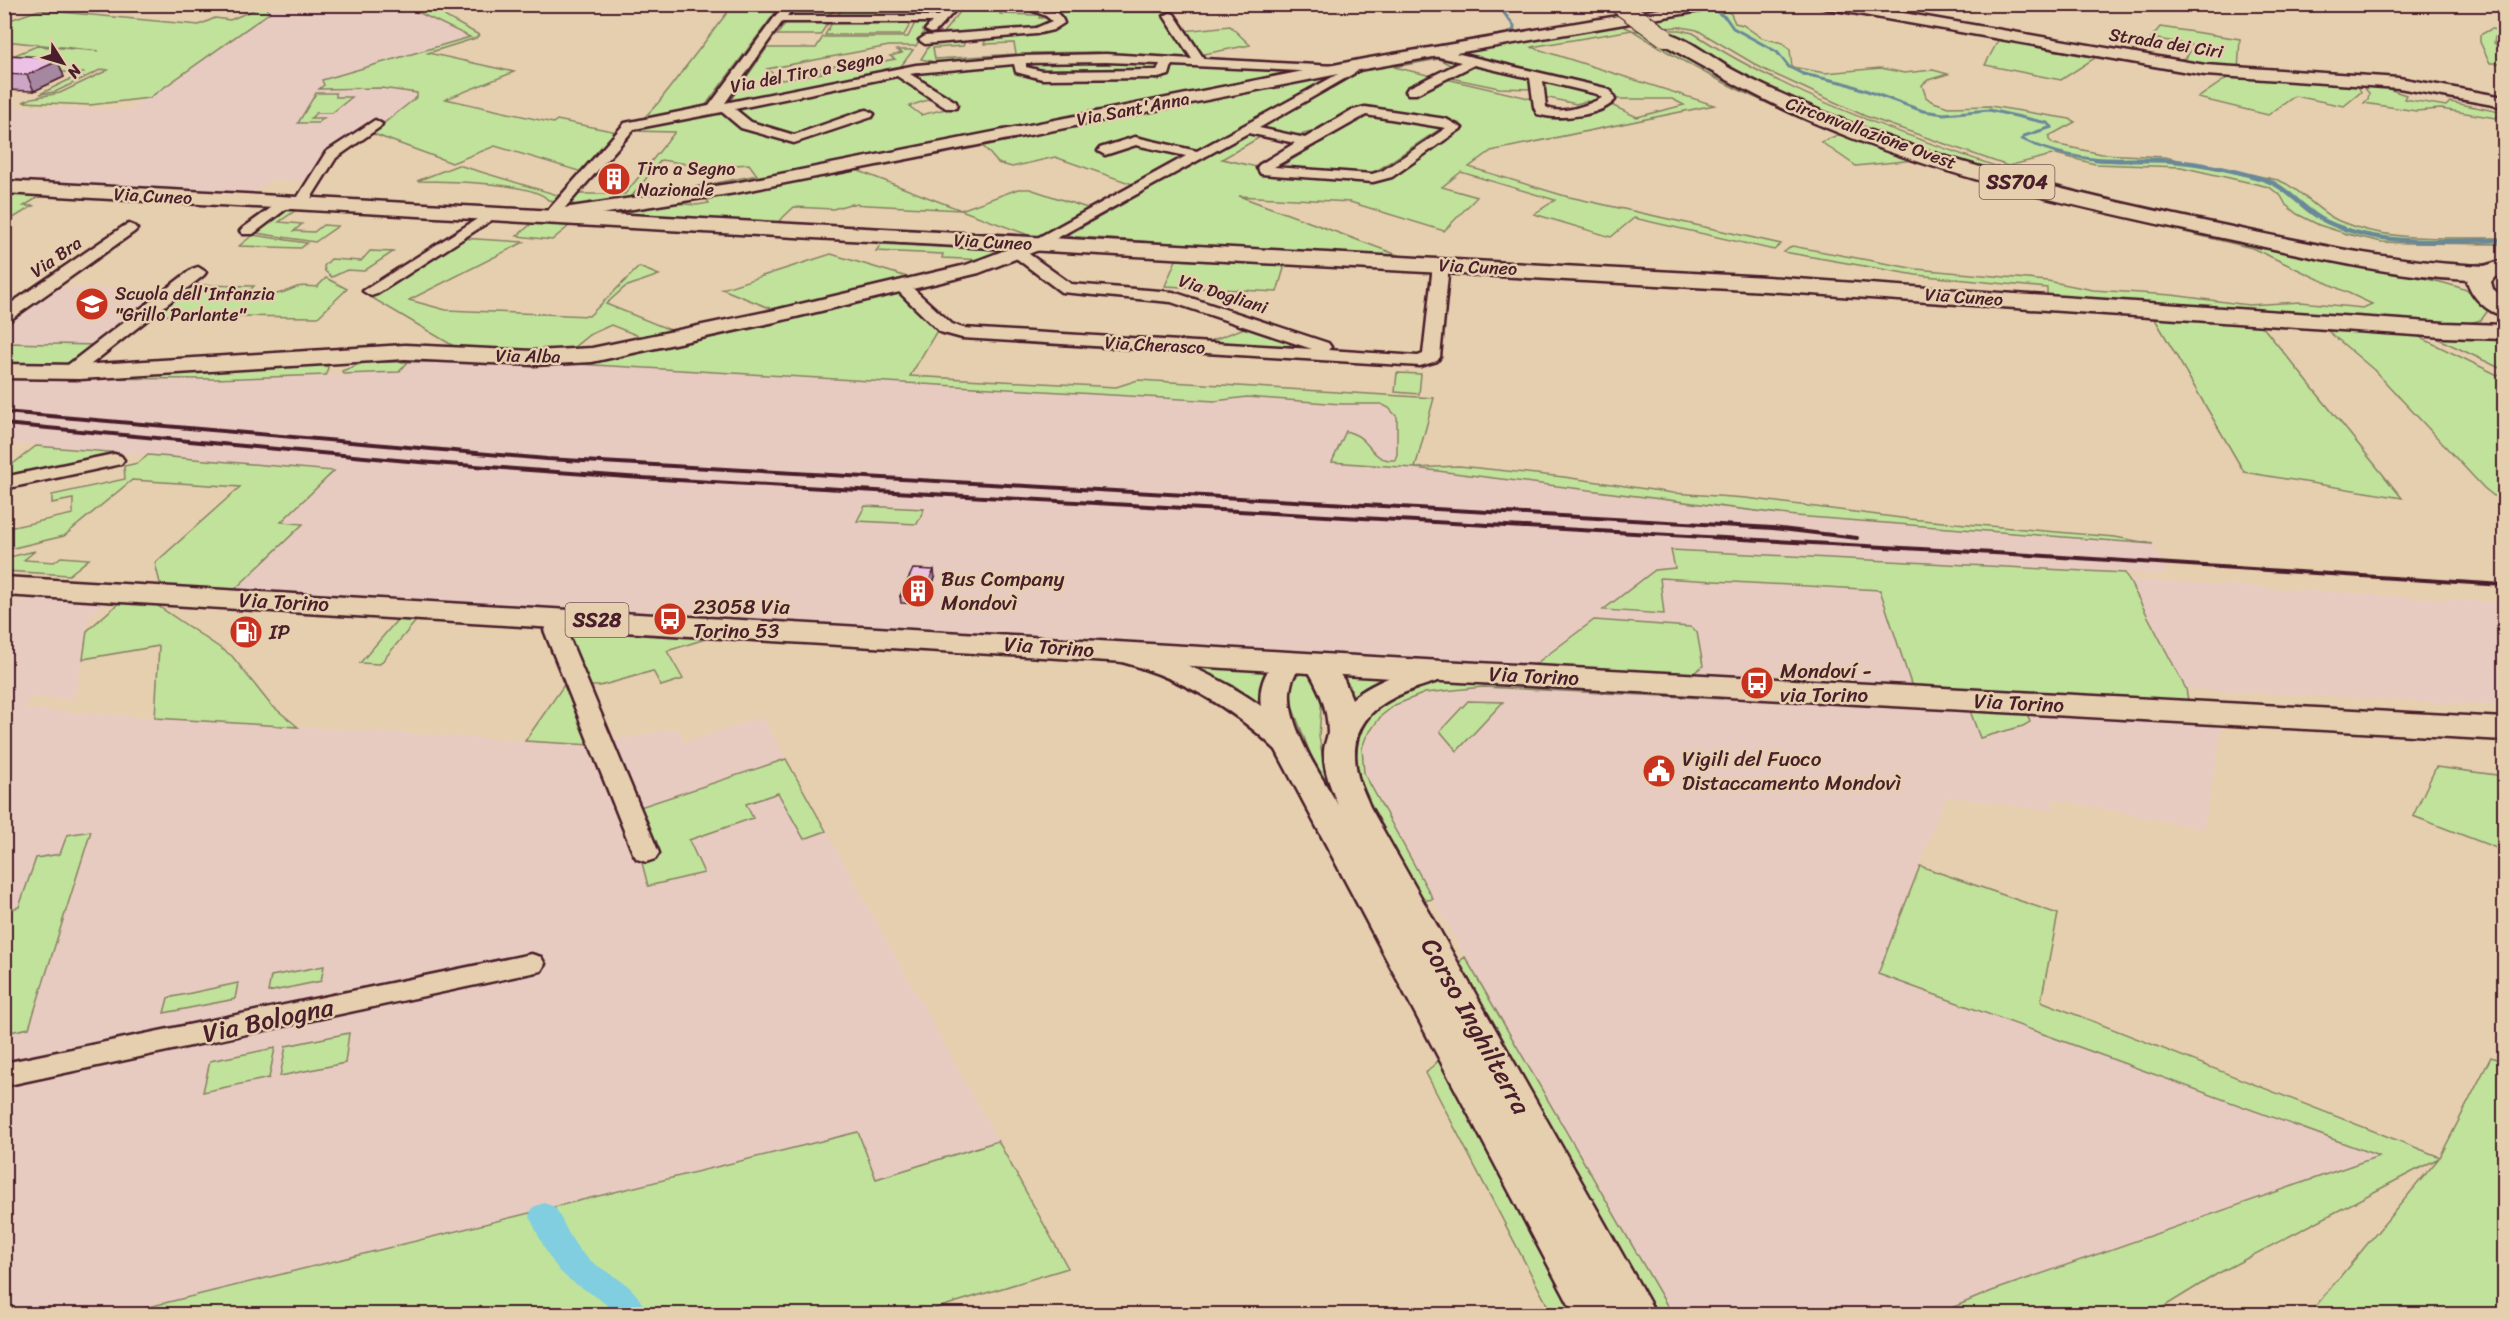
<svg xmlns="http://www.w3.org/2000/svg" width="2509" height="1319" font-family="Sriracha,sans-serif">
<rect width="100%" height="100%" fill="#e6cfaf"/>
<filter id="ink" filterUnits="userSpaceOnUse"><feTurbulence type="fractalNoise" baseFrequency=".0167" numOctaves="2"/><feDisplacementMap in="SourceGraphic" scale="12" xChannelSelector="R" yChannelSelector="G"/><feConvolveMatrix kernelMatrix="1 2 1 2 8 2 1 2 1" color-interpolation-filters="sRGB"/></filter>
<g filter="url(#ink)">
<path fill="#e8cbc0" d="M266,5H403L471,37L322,80L324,85L320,89L381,88L417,93V97L384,123L337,153L319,182L273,180L252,193L5,180L4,110L24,106L128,110L183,75L268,13Z
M59,287L168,289L97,345L5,343L4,326Z
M564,361L751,367L1116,387L1138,380L1434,398L1415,468L1796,516L2153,544L2168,575L1871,560L1913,690L232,592L302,524L281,522L333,471L5,443L4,377L215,379L399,372L407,362Z
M2129,579L2504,603V706L2186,689Z
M50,596L107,600L89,617L75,700L31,697L24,709L591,745L677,728L685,742L763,717L998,1141L876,1179L858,1133L120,1314H5L4,607L24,599Z
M1483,687L1924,709L1922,705L2223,723L2204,829L2053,799V811L1946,796L1878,973L2380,1156L1992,1291L1937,1314H1672L1465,957L1364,773L1362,748L1366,737L1381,716L1395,705L1425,693Z"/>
<path fill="#c1e29b" stroke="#868063" stroke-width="1.5" d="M1101,4L1097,12H1170L1193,59L1103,56L1099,52L1032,53L1030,57L939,63L921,59L931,43L966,39L963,46L933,48L935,59L1016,54L1014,43L984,44L987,37C1005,36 1053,38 1064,22L1058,14L1029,5Z
M250,5H266L269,13L149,98L90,105L23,102L32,98L60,93L108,70L102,69L55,92L40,94L83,73L5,69V59L37,46L99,51L5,41L4,22L39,10L199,25L215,18L230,20L258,8L246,6Z
M403,5H422L437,8L446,17L479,35L476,38L428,53L514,72L446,99L553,123L557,120L617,132L582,172L495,146L452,163L368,132L384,123L417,97V93L381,88L319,89L324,85L322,80L470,37Z
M733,5H781L705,106L644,118L658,103Z
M798,5H839C827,22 809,17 789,17Z
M845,5H948L934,17H836Z
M962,5H1013L1017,7L1000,11V14L1040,15L1039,18H1049L1052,21L1036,29L934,35L942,34L960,12L956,10Z
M1719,6L1731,14L1735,23L1743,25L1762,38L1783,43L1790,50L1792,67L1825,73L1881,68L1904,73L1933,70L1948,74L1928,80L1922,85L1926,97L1931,101L1948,107L1990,106L2070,119L2075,122L2049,136V140L2054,144L2102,154L2164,157L2278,180C2302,189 2316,211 2339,221C2390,243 2450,237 2504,238V244L2408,243L2382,242L2347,234L2319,225L2297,214L2286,205L2281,196L2269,187L2181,167L2095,164L2056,154L2008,166L1865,116L1763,69L1697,30L1681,27L1662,28L1648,18Z
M787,21H823L822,23H828L820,35H777Z
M833,21H912L904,35H825Z
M916,21H930L916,46H889L767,69L782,80L822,73L817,69L852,63L857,66L895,59L890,56L902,53L897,50H913L899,69L729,102L767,48H816L823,37H908Z
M1618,24L1632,30L1646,32L1704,68L1771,102L1904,152L2444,283C2460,288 2485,292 2487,312L2481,320L2461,325L2047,299V288L1916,275L1784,252L1792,246L1916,269L2048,281L2093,290L2172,295L2248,305L2301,302L2363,308L2372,304L2252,248L2062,203L1915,160L1856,166L1821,142L1840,134C1765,104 1700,74 1632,30L1531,47L1714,105L1491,151L1469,167L1565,196L1781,244L1774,250L1634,218L1611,237L1534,214L1555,200L1461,172L1442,187L1477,197L1444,231L1350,202L1239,196L1414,261L1223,250L1212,246L1066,236L1248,133L1262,136L1222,159L1257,167V171L1271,175L1376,181L1393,177L1463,128L1461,124C1441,117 1372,105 1352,111C1342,113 1332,121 1323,126C1299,141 1283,134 1257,129L1363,70L1442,56L1462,61L1452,66L1439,59L1394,67L1436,77L1405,93L1410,94L1442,78L1533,99L1543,115L1609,104L1637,117L1684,105L1672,99H1617L1615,94L1607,90L1460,56L1452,51Z
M1230,26L1250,45L1199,55L1183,31Z
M2160,27L2240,39L2238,71L2173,60L2186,58L2194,45L2151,38Z
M2491,29L2504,31V35L2495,37L2494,43L2500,48L2499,52L2504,56V63H2490L2480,42V35Z
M1666,30H1680L1693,33C1789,95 1893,131 2001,168L1999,169C2101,199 2204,222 2308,243C2365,254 2426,270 2483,263L2475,267L2415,264L2167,215L2013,177L1865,129L1772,91L1695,50Z
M2000,37L2101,54L2061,80L1985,65Z
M1164,61L1163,72L1043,74L1024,69L1023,62Z
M1170,61L1310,71L741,183L644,197L757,175L749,164L708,167L661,160L628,201L578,206L570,203L578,194H625L675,132L632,131L634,129L720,110L736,123L797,137L753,124L731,108L898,75L934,98L909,106L921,115L958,106L907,73L1017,62L1020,71L1162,75Z
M1473,63L1529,77L1532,89L1499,88L1446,77Z
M1338,74L1194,152L1128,143L1189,155L1135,185L1055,157L1012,167L998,163L985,148L975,143Z
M2233,74L2351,81L2358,86L2361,92L2344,106L2295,96L2268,115L2198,98Z
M1547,80L1591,90L1604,98L1596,103L1587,101L1576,104L1544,97L1542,83Z
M2358,81L2368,82L2406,95L2404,99L2446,106L2450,102L2500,112L2496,118L2441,109L2416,111L2364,103L2368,99L2369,93Z
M316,93H336V97H352L332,113H316L311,118H324L318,123H298Z
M1366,115L1443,127L1372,174L1278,168Z
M458,165L561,196L556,201L548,200C535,182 441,181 417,181Z
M851,168L961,210L1018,189H1030L1090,209L1040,236H1031L961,210L850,204L833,209L794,207L777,223L597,213L672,203L697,205L709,203L707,200L695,198Z
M5,194L40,196L24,206H33L10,220H5Z
M290,208H299L279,222L302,224L294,231L314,232L323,225L338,226L315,242L256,233Z
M536,220L574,222L552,240L517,236Z
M253,235L307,243L301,248L239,246Z
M460,238L524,242L409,300L446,310L589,316L639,267L659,275L625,287L606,304L678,333L649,340L611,325L589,335L574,347L559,353L462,351L369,296Z
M881,244L996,250L998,253L986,260L942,258L943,254L876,251Z
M370,251L393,252L364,271L347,270L332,277L325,271L324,266L331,259L361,261Z
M831,254L914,279L777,311L722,289Z
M1176,260L1285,265L1277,292L1165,286Z
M326,278L347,289L318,317L153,315L191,285L254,286L251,289L253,292C269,299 282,293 297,287C302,285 311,287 317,287Z
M899,292L938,329L910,376L1116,387L1138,380L1434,398L1415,468L1459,466L1564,477L1673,493L1746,498L1909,519L2115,537L2153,544L1796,516L1414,468L1332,462L1346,431C1352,433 1359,435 1363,440C1374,451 1377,461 1395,460L1397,454V417L1389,408L1381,404H1341L1247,397L1215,401L542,362H408L399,372L343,374L342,371L365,362H407L412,357L542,362Z
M2152,314L2258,321L2402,498L2244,472Z
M2322,326L2407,331L2504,378V504L2484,488L2374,370Z
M1247,327L1293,343L1286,347L1205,343Z
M2426,333L2504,336V370Z
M5,343L97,345L67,368H5Z
M321,363L328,367L326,375L215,379L55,378Z
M1397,373L1421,374L1419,394L1395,392Z
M36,446L121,453L5,477V470Z
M148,455L334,471L281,522L303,524L232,592L161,587L155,563L240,487L132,480L64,536L5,550L4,529L73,514V499L52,503V495L125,479L124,466L138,463Z
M865,506L924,509L917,524L857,521Z
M1671,550L2125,573L2186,689L2189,706L1913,690L1880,590L1660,578L1664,614L1603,610L1655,570L1675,568Z
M35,551L24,560L54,562L61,557L89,559L69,575L5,571V558Z
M122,600L152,602L232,656L270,704L298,727L155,718L159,646L83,659L87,631Z
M397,620L416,621L380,664L360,663Z
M1594,620L1690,627L1697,632L1703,666L1688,677L1530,668Z
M579,627L718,635L667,651L683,679L661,686L653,671L600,686H585L564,638Z
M1191,664L1266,669L1259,688L1262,706L1236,687Z
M1304,672L1313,677L1322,696L1319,736L1324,765L1395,903L1326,787L1315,766L1293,709L1290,696L1293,678Z
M1341,675L1394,677L1353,699L1350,686Z
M1455,680L1721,694L1722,699L1483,687L1425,693L1395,705L1381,716L1366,737L1362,748L1364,773L1433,899L1423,901L1355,775L1354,738L1369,715L1383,703L1396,695L1432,683Z
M566,682L591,745L525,741Z
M1468,701L1503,702L1457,751L1440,731Z
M1969,708L2026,711L2030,722L2023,726L1980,738Z
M786,759L826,831L804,839L778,793L746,804L753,818L689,840L704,873L648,886L641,859L637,808Z
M2436,767L2504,776V851L2413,816Z
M91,831L29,1028L5,1033V910L19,907L36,858L60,854L67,835Z
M1920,866L2058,914L2041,1001L2440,1157L2491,1057L2504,1062V1314H2309L2439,1158L2217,1274L2152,1314H1937L1992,1291L2379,1156L1878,974Z
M1465,957L1672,1314H1656L1460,968V961Z
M324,966L321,981L268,992L271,976Z
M238,983L235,999L164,1013L168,998Z
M349,1033L345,1063L280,1076L286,1046Z
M275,1048L269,1078L203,1092L210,1061Z
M1443,1056L1582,1314H1552L1426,1073Z
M858,1132L876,1179L998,1141L1068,1268L924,1312V1314H120Z"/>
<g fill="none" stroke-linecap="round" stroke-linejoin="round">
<path stroke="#6b8898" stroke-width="3" d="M1497,4L1514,26V29L1504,38
M1708,6L1726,18L1733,28L1777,52L1789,67L1803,74L1845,83L1923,111L1944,114L1989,110L2047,123L2052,127L2024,136L2022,139C2052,154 2085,160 2119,161
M2120,161H2170"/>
<path stroke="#6b8898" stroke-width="4.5" d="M2095,159C2115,161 2135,159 2155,160C2190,161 2229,169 2263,179C2289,187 2303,211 2327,222C2381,247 2446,241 2504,240"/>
<path fill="#81cee0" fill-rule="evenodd" d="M544,1203L555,1207C564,1223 571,1242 584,1255C609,1278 633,1278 647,1314H615C602,1297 583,1290 566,1277C549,1262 539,1236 529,1216L533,1207Z"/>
<defs>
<path id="minor" d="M949,4H961L935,32L931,33L925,30L932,22H782L725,103L916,65L1020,56L1106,54L1192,59L1164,16L1170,13L1174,14L1204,59L1336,66L1340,67L1341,72L1352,67L1358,71L1259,128L1305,138L1350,111L1365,107L1446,119L1462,128L1392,177L1373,182L1261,174L1257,168L1259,165L1295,143L1248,133L1037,249L1032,247L1029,244L1032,241L1186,156L1136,145L1105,155L1098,151L1100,148L1135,137L1197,151L1340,73L1172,65L1169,75L1158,78L1042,79L1016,72L1014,64L916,73L910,74L956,102L957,105L956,108H946L897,76L735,109L751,122L794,135L862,111L867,110L874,114L872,117L794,143L741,128L722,112L634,129L555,219H545L543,216L625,123L709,106L783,6L787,5L793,8L787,16H939ZM1106,62L1160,64L1157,70L1042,71L1026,67V63ZM1366,115L1446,128L1382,171L1372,174L1274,167Z
M1016,4C1030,4 1059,6 1064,23L1053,30L1036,34L925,44L919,40L925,36L1036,28L1052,21L1046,16Z
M1434,48L1605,88L1611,91L1615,100C1601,116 1557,121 1537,114L1534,107L1530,78L1474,65L1416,94H1408L1406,91L1408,88L1461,62L1430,55V49ZM1543,81L1597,94L1602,98C1588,105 1560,116 1546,107Z
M375,120L382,124L380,127L336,158L306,206L301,207L294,203L253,234H243L240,231L243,228L282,200L287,199L294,203L326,152Z
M493,209L500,213L498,216L377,294L371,296L363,291Z
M129,224L134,226L137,229L134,232L10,320L4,321V308L124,226Z
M1017,247L1022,249L1071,284L1173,292L1328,343L1331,347L1328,350L1418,356L1423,354L1433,265L1441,260L1447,262L1449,265L1440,357L1437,361L1420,366L962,338L940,332L893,286L901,281L907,283L952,324L963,328L1312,349L1171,302L1061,292L1012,255L1009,252L1012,249Z
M198,267L206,272L204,275L76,376H64L61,372L64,368L192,269Z
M114,454L121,456L124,460L121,464L4,489V477Z
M564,611L572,613L575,618L566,630L659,853L655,859L646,862L637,859L633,853L544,630L556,613Z
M531,954L541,957L545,964L541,971L4,1086V1063Z"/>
<path id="tertiary" d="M1689,4H1724L1717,8L1364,69L735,193L550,222L543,220L541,216L543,212L550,210L735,183L1364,59Z
M1817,4H1851L2205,65L2399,78L2504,97V107L2399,88L2205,75L1824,8Z
M1037,238L1044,240L1047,244L1044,248L979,273L775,322L592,362L534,365L405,359L80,379L4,378V364L80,365L405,345L534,351L592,348L775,310L966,265Z
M1121,644C1172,657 1218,675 1261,706C1257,681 1273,649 1301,656L1305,662L1308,658L1318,655L1328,658L1344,680L1352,699C1371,682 1427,659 1452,665L1456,671L1452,677C1400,692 1341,708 1358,777C1361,787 1366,797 1370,807L1656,1314H1574L1276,750C1229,704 1175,675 1111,659L1107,653L1111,647ZM1304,664C1318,685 1328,707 1328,733C1327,739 1324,745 1324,751C1323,770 1331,788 1338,805C1321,775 1278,715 1293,679C1295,673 1300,669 1304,664Z"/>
<path id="secondary" d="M4,181L1766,277L2444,323L2504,325V339L2444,337L1766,291L4,193Z"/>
<path id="primary" d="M2504,260V274L2494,278L2491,282L2493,289L2504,298V316C2487,312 2472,298 2467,281L2478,268Z
M4,577L1442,661L2504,718V740L1442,681L4,595Z"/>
<path id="trunk" d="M1664,32C1689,38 1713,59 1735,71C1780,95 1829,115 1876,133C1990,175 2109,201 2227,226C2313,244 2398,263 2486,266L2494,268L2498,273L2494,278C2477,282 2457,279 2440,278C2387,273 2335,262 2283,251C2117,215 1945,183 1790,112C1744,90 1701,66 1658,41L1655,37L1658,33Z"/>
</defs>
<use href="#minor" stroke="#4a1f2b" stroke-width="5"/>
<use href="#tertiary" stroke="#4a1f2b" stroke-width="5"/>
<use href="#secondary" stroke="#4a1f2b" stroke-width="5"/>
<use href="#primary" stroke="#4a1f2b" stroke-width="5"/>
<use href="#trunk" stroke="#4a1f2b" stroke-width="5"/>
<use href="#minor" fill="#e6cfaf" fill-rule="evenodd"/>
<use href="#tertiary" fill="#e6cfaf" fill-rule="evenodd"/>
<use href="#secondary" fill="#e6cfaf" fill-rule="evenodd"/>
<use href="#primary" fill="#e6cfaf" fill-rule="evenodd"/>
<use href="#trunk" fill="#e6cfaf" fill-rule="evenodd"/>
<path stroke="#4a1f2b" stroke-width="4" d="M4,412L547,459L1773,528L1857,538
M4,424L419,462L642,478L2030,555L2504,585"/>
<defs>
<path id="trunk-bridge" d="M1618,4L1664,37"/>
</defs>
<use href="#trunk-bridge" stroke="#4a1f2b" stroke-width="20" stroke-linecap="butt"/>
<use href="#trunk-bridge" stroke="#e6cfaf" stroke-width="18"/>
</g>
<path fill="#cca6c6" stroke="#4a1f2b" stroke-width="1.5" d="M4,55L49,58L57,61L64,77L34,91L4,90Z
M935,578L922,604L901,603L900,596Z"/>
<path fill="#a687a1" stroke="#4a1f2b" stroke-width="1.5" d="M48,57L51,65V61L56,59L57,62L58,61L64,77L34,91L27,75L46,58Z
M934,570L935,578L922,604L921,597Z"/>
<path fill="#edc1e6" stroke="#4a1f2b" stroke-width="1.5" d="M4,55L48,57L46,58L56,59L51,61H58L27,75L4,74Z
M913,569L934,570L921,597L900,596Z"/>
</g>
<defs>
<symbol id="building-disc" viewBox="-11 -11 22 22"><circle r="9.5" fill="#c8321e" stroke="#e6cfaf"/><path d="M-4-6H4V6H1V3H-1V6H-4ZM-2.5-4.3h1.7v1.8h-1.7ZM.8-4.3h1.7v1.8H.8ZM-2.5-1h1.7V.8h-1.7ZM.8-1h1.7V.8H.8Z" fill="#fff"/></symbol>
<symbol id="school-disc" viewBox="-11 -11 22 22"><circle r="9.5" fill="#c8321e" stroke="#e6cfaf"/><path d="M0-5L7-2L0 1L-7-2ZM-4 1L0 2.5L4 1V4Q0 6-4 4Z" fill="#fff"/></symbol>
<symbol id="bus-disc" viewBox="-11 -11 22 22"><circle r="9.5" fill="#c8321e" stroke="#e6cfaf"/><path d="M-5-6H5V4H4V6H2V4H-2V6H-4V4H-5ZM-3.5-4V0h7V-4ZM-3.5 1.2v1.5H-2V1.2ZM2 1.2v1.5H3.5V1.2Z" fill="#fff"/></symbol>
<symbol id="fuel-disc" viewBox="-11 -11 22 22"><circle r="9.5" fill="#c8321e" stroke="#e6cfaf"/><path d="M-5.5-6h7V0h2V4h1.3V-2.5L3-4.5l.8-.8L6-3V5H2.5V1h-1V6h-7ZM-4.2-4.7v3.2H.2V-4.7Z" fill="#fff"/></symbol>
<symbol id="civic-disc" viewBox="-11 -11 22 22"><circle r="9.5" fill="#c8321e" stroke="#e6cfaf"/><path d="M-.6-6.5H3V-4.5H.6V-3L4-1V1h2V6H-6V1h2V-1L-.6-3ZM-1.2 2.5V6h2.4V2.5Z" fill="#fff"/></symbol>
</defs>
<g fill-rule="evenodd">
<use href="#building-disc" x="595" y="160" width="38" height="38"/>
<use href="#school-disc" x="73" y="285" width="38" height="38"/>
<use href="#building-disc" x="899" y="572" width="38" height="38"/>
<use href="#bus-disc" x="651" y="600" width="38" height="38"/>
<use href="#fuel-disc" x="227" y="613" width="38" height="38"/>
<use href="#bus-disc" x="1738" y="664" width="38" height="38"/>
<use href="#civic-disc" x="1640" y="752" width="38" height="38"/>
</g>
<g text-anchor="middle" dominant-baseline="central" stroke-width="5" stroke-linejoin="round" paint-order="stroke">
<g font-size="18" fill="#4a1f2b" stroke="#e6cfaf">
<text transform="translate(2166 43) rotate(9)">Strada dei Ciri</text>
<text transform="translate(807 72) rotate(-11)">Via del Tiro a Segno</text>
<text transform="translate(1133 109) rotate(-11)">Via Sant'Anna</text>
<text transform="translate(1871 133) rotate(20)">Circonvallazione Ovest</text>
<text transform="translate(153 196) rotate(3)">Via Cuneo</text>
<text transform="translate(993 242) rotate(3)">Via Cuneo</text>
<text transform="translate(56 257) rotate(-35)">Via Bra</text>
<text transform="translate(1478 267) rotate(3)">Via Cuneo</text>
<text transform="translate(1223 294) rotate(18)">Via Dogliani</text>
<text transform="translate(1964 297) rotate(4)">Via Cuneo</text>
<text transform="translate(1155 345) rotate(3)">Via Cherasco</text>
<text transform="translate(528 356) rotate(1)">Via Alba</text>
</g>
<g font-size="18" fill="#4a1f2b" stroke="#e6cfaf" text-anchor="start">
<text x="637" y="169">Tiro a Segno<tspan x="637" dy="21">Nazionale</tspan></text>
<text x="115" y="294">Scuola dell'Infanzia<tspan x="115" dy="21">"Grillo Parlante"</tspan></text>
</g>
<g fill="#e6cfaf" stroke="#795453" stroke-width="1.5">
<rect x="1979.5" y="165" width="75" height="34" rx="4.5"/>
<rect x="565.5" y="603" width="63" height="34" rx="4.5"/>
</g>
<g font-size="20" font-weight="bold" fill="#4a1f2b">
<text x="2017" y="182">SS704</text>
<text x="597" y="620">SS28</text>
</g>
<g font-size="21" fill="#4a1f2b" stroke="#e6cfaf" text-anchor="start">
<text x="941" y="579">Bus Company<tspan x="941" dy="24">Mondovì</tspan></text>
<text x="693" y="607">23058 Via<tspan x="693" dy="24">Torino 53</tspan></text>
<text x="269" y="632">IP</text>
<text x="1780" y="671">Mondoví -<tspan x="1780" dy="24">via Torino</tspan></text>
<text x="1682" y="759">Vigili del Fuoco<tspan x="1682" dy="24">Distaccamento Mondovì</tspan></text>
</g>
<g font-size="21" fill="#4a1f2b" stroke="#e6cfaf">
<text transform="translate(284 602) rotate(3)">Via Torino</text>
<text transform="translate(1049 647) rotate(4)">Via Torino</text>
<text transform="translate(1534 676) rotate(3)">Via Torino</text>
<text transform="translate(2019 703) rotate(3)">Via Torino</text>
</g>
<g font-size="26" fill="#4a1f2b" stroke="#e6cfaf">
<text transform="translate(268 1020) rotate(-12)">Via Bologna</text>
<text transform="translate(1476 1026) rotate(61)">Corso Inghilterra</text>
</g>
</g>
<rect width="2509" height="1319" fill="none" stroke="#e6cfaf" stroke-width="24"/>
<rect x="12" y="12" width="2485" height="1295" fill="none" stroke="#4a1f2b" stroke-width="2" filter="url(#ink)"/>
<g transform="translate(63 63) rotate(127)" stroke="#e6cfaf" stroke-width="4.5" paint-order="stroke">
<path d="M0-4.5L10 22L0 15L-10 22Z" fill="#4a1f2b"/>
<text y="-9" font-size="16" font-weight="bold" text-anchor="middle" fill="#4a1f2b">N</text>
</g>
</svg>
